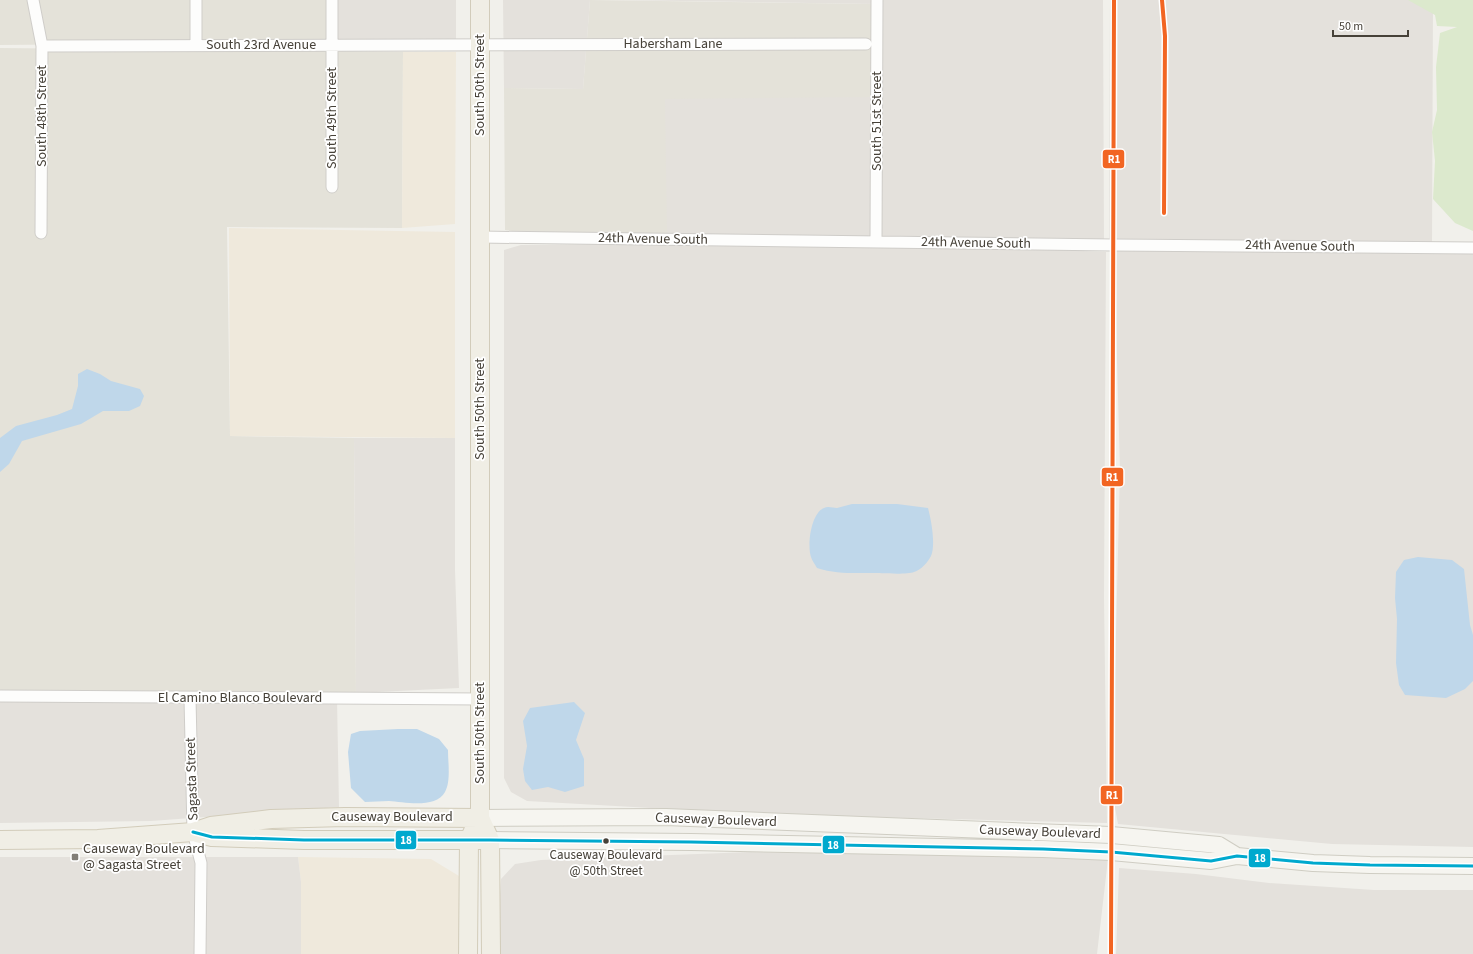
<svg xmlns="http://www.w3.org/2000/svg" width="1473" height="954" font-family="'Source Sans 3',sans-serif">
<rect width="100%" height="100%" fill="#f1f0eb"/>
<path fill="#e4e2d9" d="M0,0H329L330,42L0,45Z
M590,0L876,4L873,97L667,237L528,233L505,230L504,88L583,89Z
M0,48L403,52L402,228L227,227L230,436L354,438L356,695L0,694Z"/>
<path fill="#efe9dc" d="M403,52H456L455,224L402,228Z
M229,228L455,232V438L230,436Z
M298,857L431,859L459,876L465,934V954H301V882Z"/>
<path fill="#e4e1dc" d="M331,0H456V40L331,44Z
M503,0H590L583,89L504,88Z
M615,0H876V4Z
M877,0H1103L1104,244L881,239Z
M1110,0H1433L1432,243L1109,242Z
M873,97L872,238L667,237L665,99Z
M877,242L1106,252L1104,597L1107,823L757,814L527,801L511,792L504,778V250L521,245Z
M1114,250H1473V847L1332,844L1118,824L1115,808L1114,714L1120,470Z
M354,438H455V570L459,688L356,693Z
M0,698L337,699L339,807L151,821L0,823Z
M750,852L1041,856L1108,859L1097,954H496L501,879L515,864L541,860Z
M0,857H298L301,882V954H0Z
M1119,868L1196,874L1269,883L1374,890H1473V954H1116Z"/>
<path fill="#dce9cd" d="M1408,0H1473V231L1455,223L1433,199L1435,161L1432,132L1437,110L1436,67L1440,33L1457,27L1437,26L1435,15Z"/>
<path fill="#bfd7ea" d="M87,369L100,374L111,381L140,389L144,396L140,406L129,411H103L81,424L22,441L9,464L0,472V438L16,426L57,415L72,409L78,386V374Z
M852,504H897L928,508C931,519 936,545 931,556C928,562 921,570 914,572C907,575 880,573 871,573C853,573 835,574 817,568C815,564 812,561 811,557C807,545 811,513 824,508C828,506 833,508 837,508C842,507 847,505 852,504Z
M1418,557L1452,560L1464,569L1470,625L1473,635V681L1465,689L1446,698L1405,695L1399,685L1396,663L1397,619L1395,598L1396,572L1404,560Z
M574,702L585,713L576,740L584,759V786L565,792L548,787L532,790L525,781L523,769L527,746L523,721L530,708Z
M398,729H417L439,739L448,750C448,763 451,781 445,792C436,809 404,802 389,801C381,801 373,802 365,802L351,788L348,752L351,734L360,731Z"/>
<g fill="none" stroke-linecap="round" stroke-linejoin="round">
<defs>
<path id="minor" d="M33,0L42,46L41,233
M196,0V45
M332,0V187
M42,46L866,44
M480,237L1113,245L1473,248
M876,241L877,0
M0,696L480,699
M190,698L193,832L201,863L200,954"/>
<path id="secondary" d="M480,818L666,817L1111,835L1219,845L1237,856
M490,840L691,842L1043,849L1111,852L1211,861L1237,856L1313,863L1370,865L1473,866"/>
<path id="primary" d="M480,0V818L490,840L491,954
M197,833L212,837L304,840H490
M0,840L98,839L193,832L211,826L271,819L345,817L480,818
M468,954L469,840L474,829"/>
</defs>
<use href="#minor" stroke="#cfcdc9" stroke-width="13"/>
<use href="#secondary" stroke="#cfcdc3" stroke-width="18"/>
<use href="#primary" stroke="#d2ccba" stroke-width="20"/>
<use href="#minor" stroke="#fdfdfc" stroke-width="11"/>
<use href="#secondary" stroke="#f6f5f0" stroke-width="16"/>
<use href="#primary" stroke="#f0eee5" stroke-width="18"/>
<defs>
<path id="bus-1" d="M193,832L212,837L304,840H490L691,842L1043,849L1111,852L1211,861L1237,856L1313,863L1370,865L1473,866"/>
</defs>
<use href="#bus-1" stroke="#fff" stroke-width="6"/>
<use href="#bus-1" stroke="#00a9ce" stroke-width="3"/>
<defs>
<path id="rail-1" d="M1162,0L1165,36L1164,213
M1111,954L1114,0"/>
</defs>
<use href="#rail-1" stroke="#fff" stroke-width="7"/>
<use href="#rail-1" stroke="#f26522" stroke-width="4"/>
</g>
<circle fill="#464138" stroke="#fff" stroke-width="1.5" cx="606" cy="841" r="3.5"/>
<rect fill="#827e77" stroke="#fff" stroke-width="1.5" x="71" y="853" width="8" height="8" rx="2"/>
<g text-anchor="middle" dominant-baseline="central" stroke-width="3.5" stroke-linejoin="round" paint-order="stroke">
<g font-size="13" fill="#464138" stroke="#fff">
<text x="606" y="855">Causeway Boulevard<tspan x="606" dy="16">@ 50th Street</tspan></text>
</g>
<g font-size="14" fill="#464138" stroke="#fff">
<text x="673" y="44">Habersham Lane</text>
<text x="261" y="45">South 23rd Avenue</text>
<text transform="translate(480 85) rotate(-90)">South 50th Street</text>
<text transform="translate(42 116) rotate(-90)">South 48th Street</text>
<text transform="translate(332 118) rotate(-90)">South 49th Street</text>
<text transform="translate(877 121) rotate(-90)">South 51st Street</text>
<text transform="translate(653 239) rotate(1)">24th Avenue South</text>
<text transform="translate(976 243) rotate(1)">24th Avenue South</text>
<text transform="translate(1300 246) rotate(1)">24th Avenue South</text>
<text transform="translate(480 409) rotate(-90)">South 50th Street</text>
<text x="240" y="698">El Camino Blanco Boulevard</text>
<text transform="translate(480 733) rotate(-90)">South 50th Street</text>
<text transform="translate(192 779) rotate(-92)">Sagasta Street</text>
<text x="392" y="817">Causeway Boulevard</text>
<text transform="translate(716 820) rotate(2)">Causeway Boulevard</text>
<text transform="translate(1040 832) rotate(2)">Causeway Boulevard</text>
</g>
<g font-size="14" fill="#464138" stroke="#fff" text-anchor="start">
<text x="83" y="849">Causeway Boulevard<tspan x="83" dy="16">@ Sagasta Street</tspan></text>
</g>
</g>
<g stroke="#fff" stroke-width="1.5">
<rect x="1102" y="149" width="23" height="20" rx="4" fill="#f26522"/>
<rect x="1101" y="467" width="23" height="20" rx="4" fill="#f26522"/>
<rect x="1100" y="785" width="23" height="20" rx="4" fill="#f26522"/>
<rect x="395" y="830" width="22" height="20" rx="4" fill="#00a9ce"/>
<rect x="822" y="835" width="23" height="19" rx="4" fill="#00a9ce"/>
<rect x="1248" y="848" width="23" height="20" rx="4" fill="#00a9ce"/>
</g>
<g font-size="11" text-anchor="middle" font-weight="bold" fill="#fff">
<text x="1114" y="163">R1</text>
<text x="1112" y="481">R1</text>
<text x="1112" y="799">R1</text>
<text x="406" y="844">18</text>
<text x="833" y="849">18</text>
<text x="1260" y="862">18</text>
</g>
<path d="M1333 30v6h75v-6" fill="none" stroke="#464138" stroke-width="2"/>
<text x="1339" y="30" font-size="12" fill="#464138" stroke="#ffffff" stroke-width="3" paint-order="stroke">50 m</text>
</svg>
